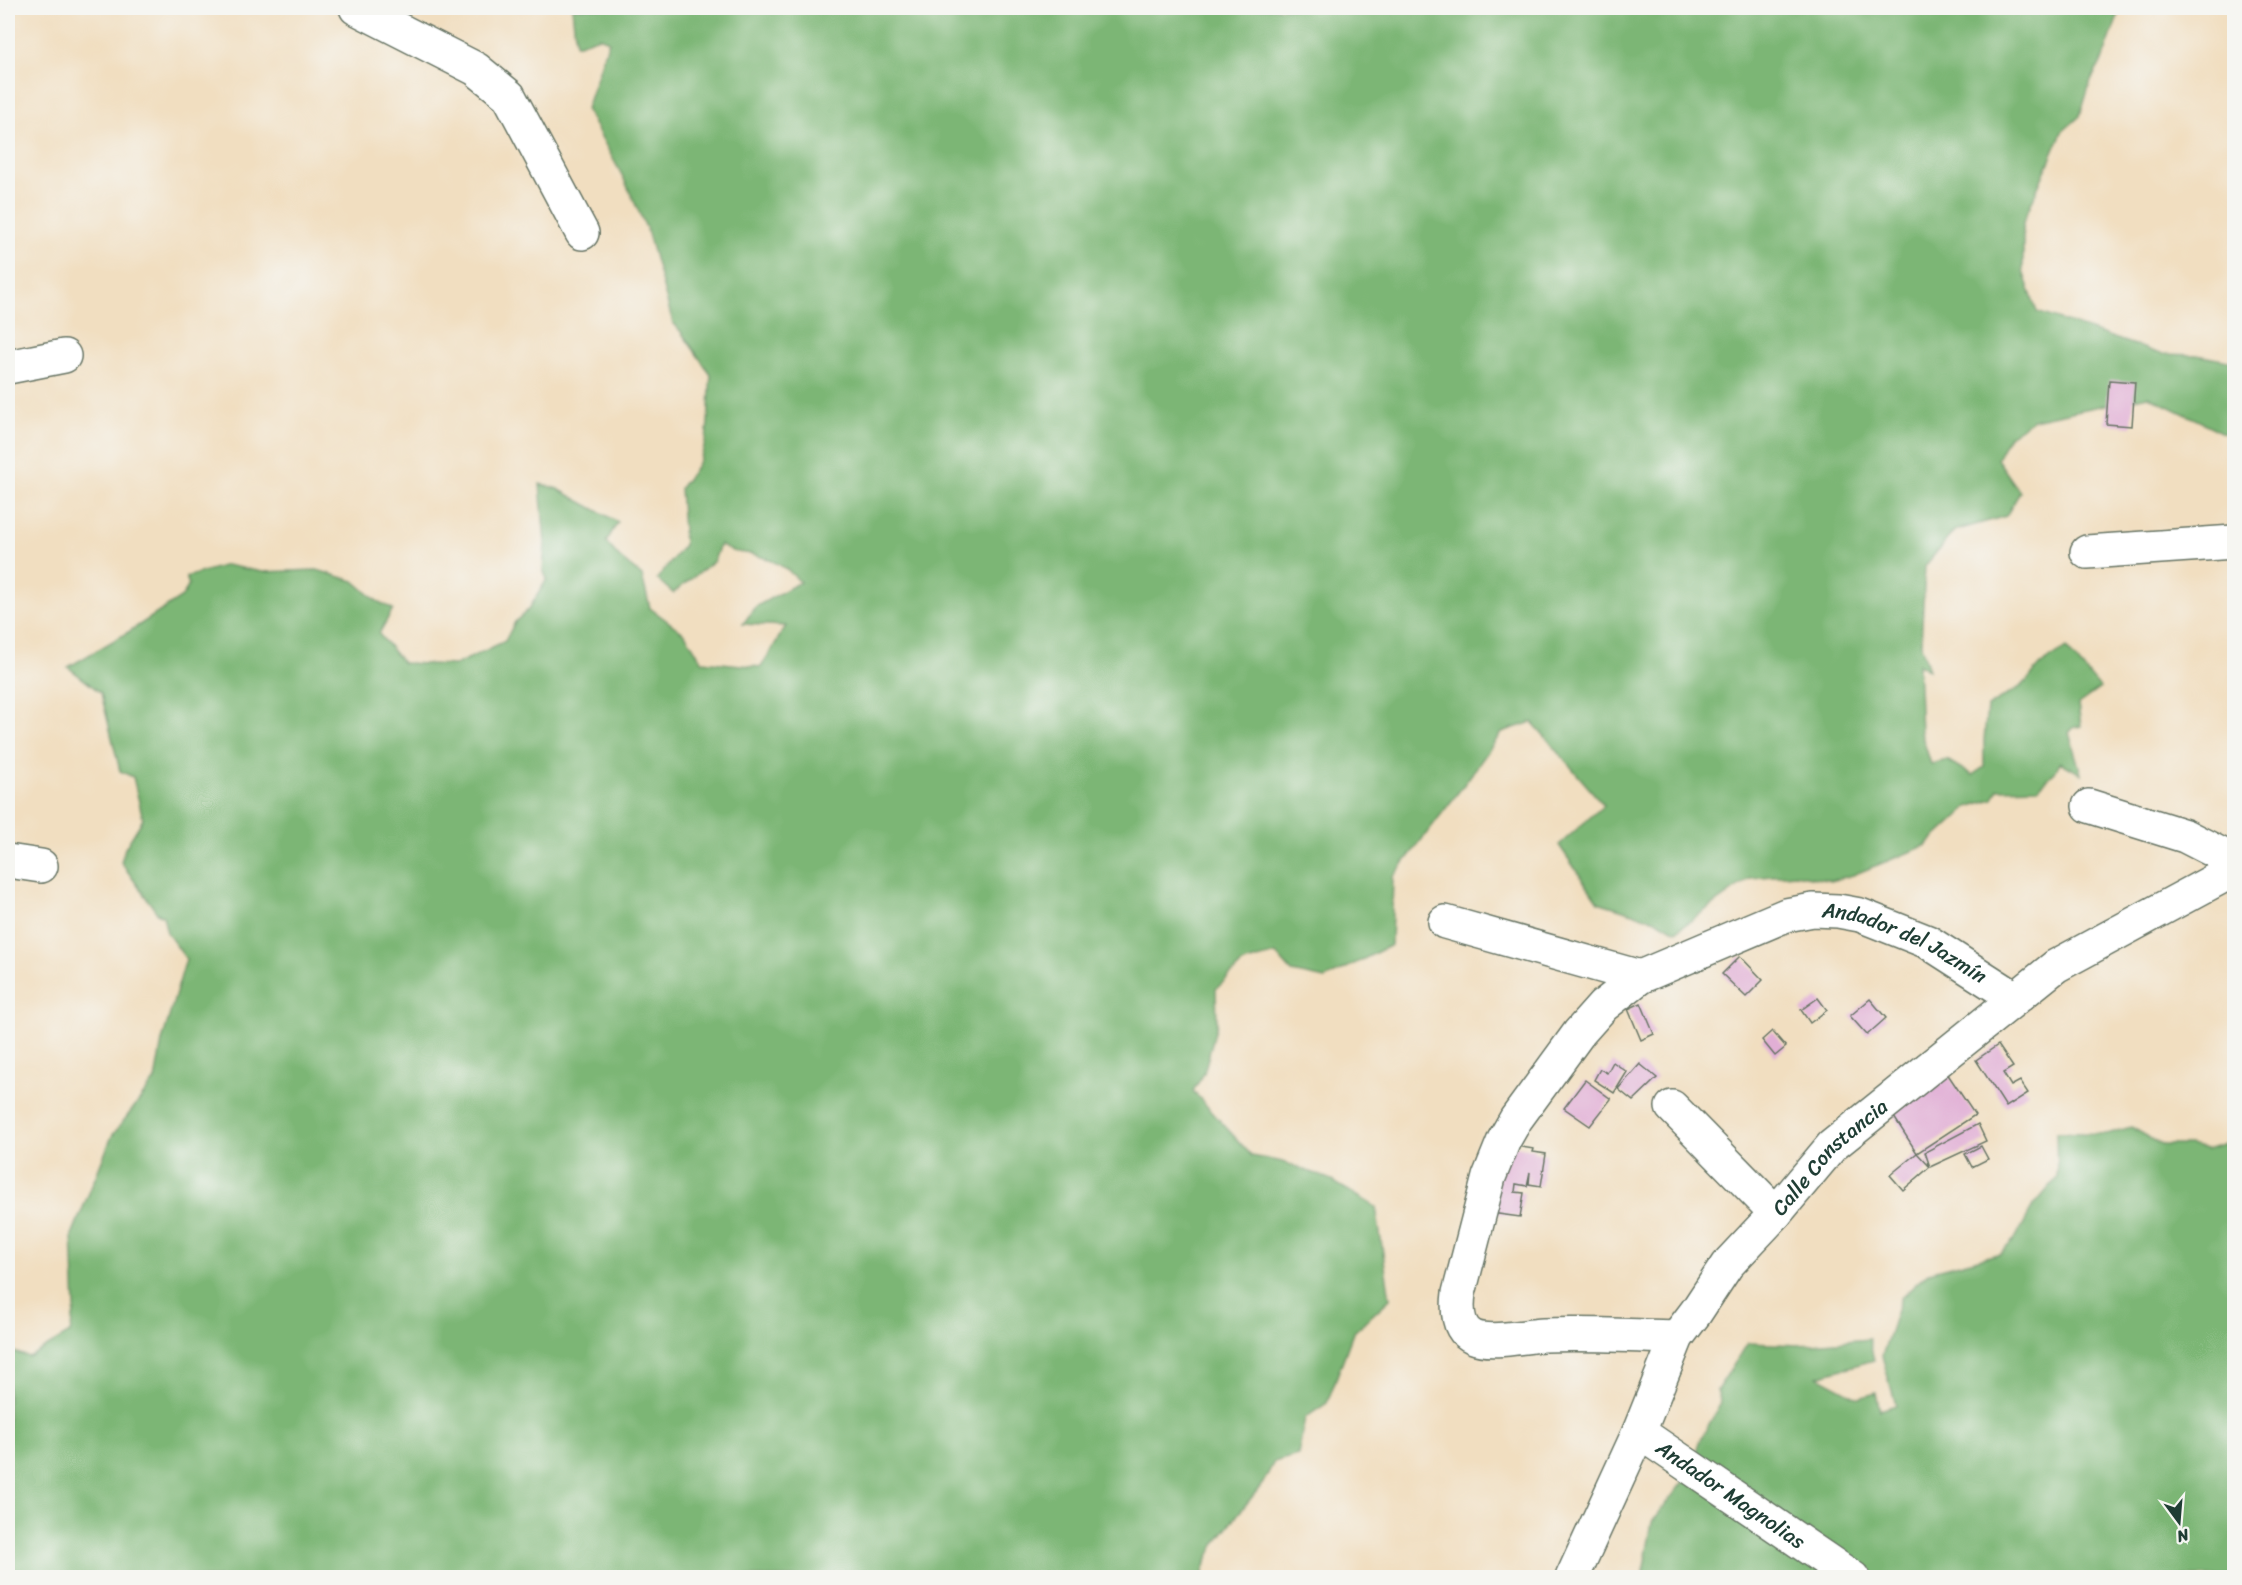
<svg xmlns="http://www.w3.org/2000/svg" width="2242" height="1585" font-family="Sriracha,sans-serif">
<rect width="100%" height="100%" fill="#f6f6f2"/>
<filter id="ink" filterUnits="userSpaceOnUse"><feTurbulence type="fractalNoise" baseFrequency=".0167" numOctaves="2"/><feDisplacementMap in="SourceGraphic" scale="12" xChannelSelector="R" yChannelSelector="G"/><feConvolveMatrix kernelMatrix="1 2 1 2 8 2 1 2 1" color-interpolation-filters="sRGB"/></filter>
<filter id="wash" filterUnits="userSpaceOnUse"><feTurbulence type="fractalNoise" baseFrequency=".008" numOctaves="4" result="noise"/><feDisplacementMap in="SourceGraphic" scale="24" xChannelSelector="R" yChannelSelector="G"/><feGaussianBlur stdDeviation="1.35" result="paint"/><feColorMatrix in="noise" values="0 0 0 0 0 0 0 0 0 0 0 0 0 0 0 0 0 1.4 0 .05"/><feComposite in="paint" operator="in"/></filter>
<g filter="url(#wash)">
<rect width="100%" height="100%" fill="#f1dec0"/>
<path fill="#7cb674" stroke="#4e7a54" stroke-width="1.5" d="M572,8H2121L2102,61L2091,80L2080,116L2062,132L2023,222V271L2037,312L2161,354L2197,355L2234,362V438L2148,396L2033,420L2009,436L1997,459L2020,492L2006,516L1954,531L1925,566L1921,645L1929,670L1918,664L1921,733L1931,764L1947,760L1972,775L1984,767V740L1987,707L2022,686L2041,665L2066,648L2100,688L2078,704L2081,726L2073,728L2069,733L2081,774L2060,762L2055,772L2038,788L1998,789L1993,799L1968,807L1927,845L1853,875L1831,881L1795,874L1751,878L1676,931L1659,921L1598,902L1559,845L1604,805C1579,778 1557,749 1532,722L1502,732L1463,786L1393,877L1391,945L1325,979L1292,972L1276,954L1243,963L1216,989L1217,1024L1204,1073L1193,1091L1252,1156L1283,1162L1329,1179L1376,1207L1390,1299L1353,1333L1327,1403L1305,1418L1298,1455L1274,1462C1270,1469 1267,1476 1263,1483C1242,1512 1209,1541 1202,1577L8,1578V1350L29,1357L70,1333L75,1308L72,1235L112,1136L155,1080L162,1041L186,959L167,933L163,916L157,913L121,862L125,848L143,819L133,777L120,771L101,693L68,667L130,631L182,597L189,585L186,577L226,565L262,572L317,570L354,581L377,601L393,609L379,634L403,663L455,665L505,641L515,622L529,609L547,579L543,570L545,543L540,484L558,489L618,522L606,542L619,557L642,576L650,608L685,634L702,661L761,667L786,626L743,624L755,607L800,582C786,566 771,559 751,554C736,551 732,554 720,544L714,561L673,593L657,579L684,545L680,488C685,481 693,473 697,465C711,440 708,404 711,375C704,366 679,326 673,323L647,230L624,179L586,109L609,41L599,37L576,45Z
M2131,1127L2162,1145H2189L2207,1149L2225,1143L2234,1137V1577L1642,1578L1652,1522L1689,1474L1699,1442L1721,1403L1717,1390L1748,1343L1800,1345L1869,1339L1874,1360L1818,1376L1859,1398L1876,1393L1880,1410L1896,1405L1882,1356L1901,1298L1929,1272L2001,1253L2016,1238L2032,1208L2057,1178L2056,1132L2107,1134Z"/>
<g id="blocks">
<path fill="#e1afd5" d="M2109,380L2135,382L2132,426L2106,424Z
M1740,956L1763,980L1746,997L1722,974Z
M1818,998L1827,1010L1810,1023L1801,1010Z
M1870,999L1886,1018L1867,1035L1850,1016Z
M1641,1003L1654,1034L1641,1040L1628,1009Z
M1772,1031L1786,1047L1775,1056L1762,1040Z
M1998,1045L2013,1067L2003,1073L2011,1086L2020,1081L2028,1093L2006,1107L1976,1060Z
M1613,1062L1627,1072L1614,1093L1594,1080L1600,1069L1607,1073Z
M1640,1064L1657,1078L1633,1101L1618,1089Z
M1945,1070L1975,1115L1917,1153L1887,1106Z
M1585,1080L1611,1099L1590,1126L1564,1108Z
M1978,1124L1986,1141L1930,1167L1903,1190L1890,1175L1917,1153L1930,1167L1925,1152Z
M1503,1144L1534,1149L1533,1152L1546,1154L1541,1186L1529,1184L1530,1172L1527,1186L1516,1184L1515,1192L1524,1193L1520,1217L1491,1213Z
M1981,1146L1988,1159L1972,1167L1965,1154Z"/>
</g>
</g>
<g filter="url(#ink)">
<use href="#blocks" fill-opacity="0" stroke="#687565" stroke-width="1.5"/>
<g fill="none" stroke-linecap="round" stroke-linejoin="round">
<defs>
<g id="street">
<path d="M356,8L476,69L509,96L582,233"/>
<path d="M8,367L64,356"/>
<path d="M2087,552L2234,542"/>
<path d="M2089,806L2185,836L2234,861"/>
<path d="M8,861L41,866"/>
<path d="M1445,922L1640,977"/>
<path d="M1672,1107L1776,1213"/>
<path id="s1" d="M1677,1337C1632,1336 1587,1333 1543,1335C1524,1336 1491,1344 1474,1337C1457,1330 1457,1309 1459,1293L1489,1177L1504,1140L1516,1119L1579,1033L1603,1006L1640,977L1786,915L1813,910L1838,911L1860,915L1928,942L2015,998"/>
<path id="s2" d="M1639,1432L1853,1578"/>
<path id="s3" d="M1572,1578L1639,1432L1677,1337L1696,1312L1727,1265L1776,1213L1832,1146L2056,966L2234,870"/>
</g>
</defs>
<use href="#street" stroke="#687565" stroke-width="36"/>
<use href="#street" stroke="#fff" stroke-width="33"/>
</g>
</g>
<g text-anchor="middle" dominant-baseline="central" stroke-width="4.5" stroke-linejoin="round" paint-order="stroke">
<g font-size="21" fill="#1f3d34" stroke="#f6f6f2">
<text stroke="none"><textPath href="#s1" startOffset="912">Andador del Jazmín</textPath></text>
<text stroke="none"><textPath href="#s3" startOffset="500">Calle Constancia</textPath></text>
<text stroke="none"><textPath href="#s2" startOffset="111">Andador Magnolias</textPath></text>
</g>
</g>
<rect width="2242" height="1585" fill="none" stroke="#f6f6f2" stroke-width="30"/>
<g transform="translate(2179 1522) rotate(164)" stroke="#f6f6f2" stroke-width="4.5" paint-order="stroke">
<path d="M0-4.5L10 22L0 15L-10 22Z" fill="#1f3d34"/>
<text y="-9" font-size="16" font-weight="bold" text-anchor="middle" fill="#1f3d34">N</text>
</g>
</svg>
